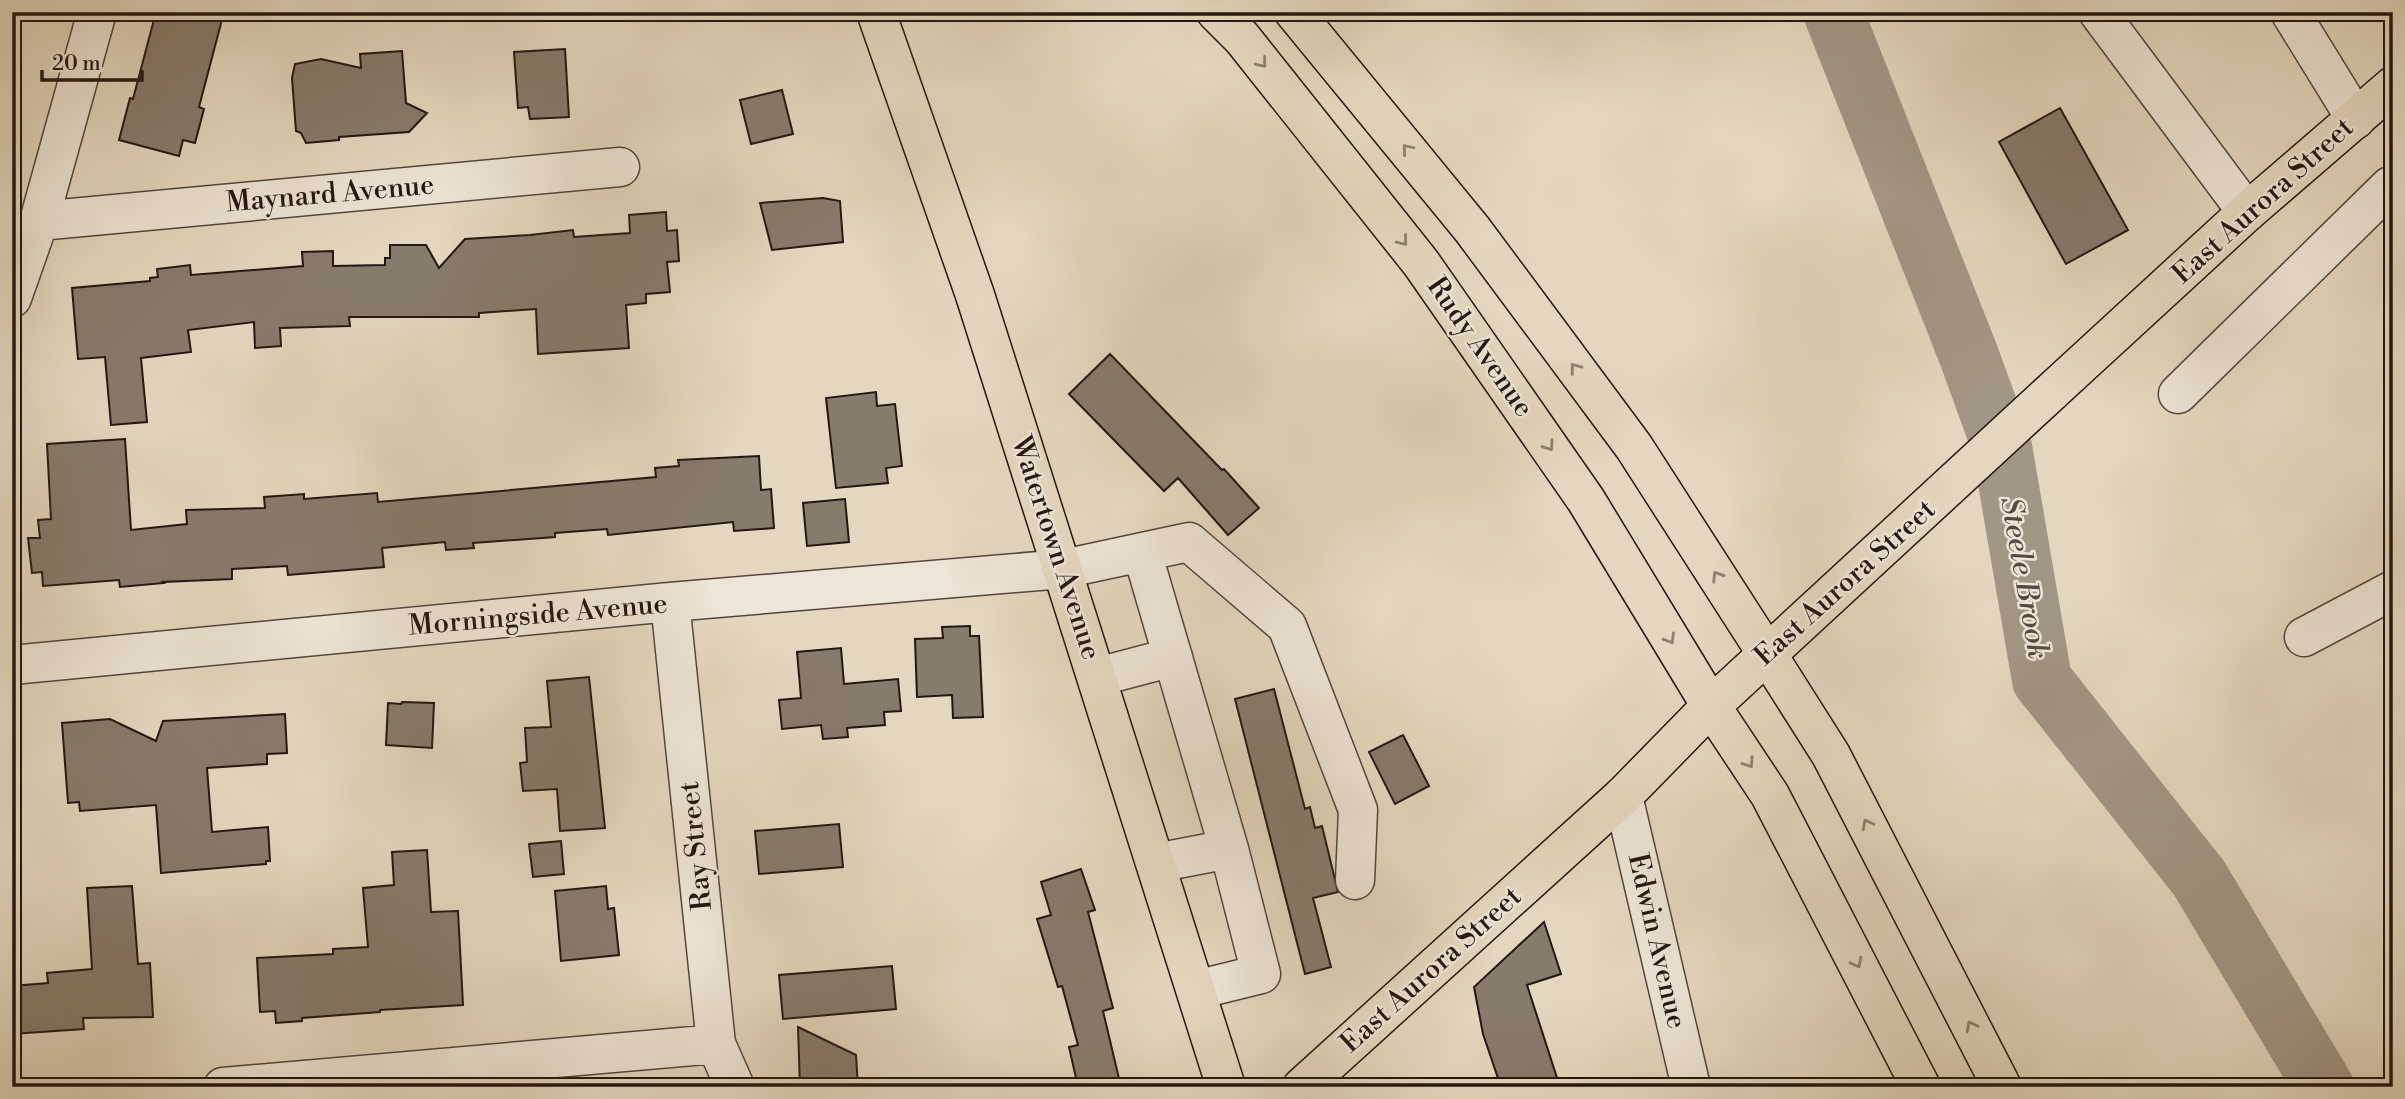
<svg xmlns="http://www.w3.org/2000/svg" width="2405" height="1099" font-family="'Libre Bodoni',serif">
<rect width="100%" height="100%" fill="#e4d7bf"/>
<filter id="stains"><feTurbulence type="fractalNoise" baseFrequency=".00286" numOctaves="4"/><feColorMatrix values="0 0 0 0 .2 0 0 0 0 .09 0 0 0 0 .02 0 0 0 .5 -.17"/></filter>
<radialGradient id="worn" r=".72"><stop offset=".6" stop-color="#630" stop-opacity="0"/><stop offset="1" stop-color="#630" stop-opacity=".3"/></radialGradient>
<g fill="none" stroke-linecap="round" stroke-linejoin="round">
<path stroke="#a29684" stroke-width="60" d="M1833,12L1969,356L2002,447L2042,680L2199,878L2324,1087"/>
</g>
<path fill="#877b6c" stroke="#231712" stroke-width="2" d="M156,12H224L199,107L204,109L195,143L183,140L179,156L119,140L130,98L133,99Z
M565,49L569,117L530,119L528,107L518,108L514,52Z
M402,51L406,103L427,113L409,132L339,137V140L306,143L301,133L296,131L292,78L295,64L321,59L361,68L360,54Z
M782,90L793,134L751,144L740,100Z
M2060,108L2128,230L2066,264L1999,142Z
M823,198L840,201L843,242L772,250L760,203Z
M666,212L667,231L677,230L679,261L667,262L670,292L646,294V303L626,305L629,348L538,354L536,309L479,313V317H349L350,326L280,328L281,346L255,348L254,322L188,330L191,352L141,358L147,422L111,425L105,357L78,359L72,288L150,281V278L158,277L157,269L190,265L191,275L303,266L302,252L333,251V266L385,265V258H390V245H426L439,268L465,239L530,235L573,230L574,237L630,233L629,215Z
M1110,354L1222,470L1224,469L1259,508L1228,535L1178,478L1164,491L1069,394Z
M876,392L877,406L895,404L902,466L886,468L888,483L836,488L826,398Z
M125,439L131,530L187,524L186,510L265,508L264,497L304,494V499L377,493L378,502L656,477L655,468L679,466L678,460L759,456L761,490L771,489L774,528L734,531L733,522L608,535L607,529L555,533V537L473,543L474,548L446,550L445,542L382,548L384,567L288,575L287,566L232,569V579L163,582L164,583L120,587L119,580L43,586L42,572L32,573L28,538H40L38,520L51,519L47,444Z
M845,499L849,542L807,546L803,503Z
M970,626V636H979L983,717L953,718L952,695L917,697L915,639L943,638L942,627Z
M841,648L844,684L898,679L901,711L884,712L885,725L847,728L848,737L823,739L821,725L782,729L779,700L801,698L797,652Z
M589,677L605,828L560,831L557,789L523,791L520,763L527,762L525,728L551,727L547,681Z
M1274,689L1305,809L1310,807L1315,828L1322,826L1338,892L1313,898L1331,967L1305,974L1235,699Z
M402,702L434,703L432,748L386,745L388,703L401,704Z
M285,714L287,753L267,754V764L207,768L212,832L268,827L270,861H266V864L161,873L156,805L80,811L79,802L68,803L62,723L110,719L156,741L163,721Z
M1403,735L1429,786L1395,804L1369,752Z
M839,824L843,867L759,874L755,831Z
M561,841L564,874L533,877L529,844Z
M427,850L431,912L458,911L463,1005L380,1010V1012L302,1018V1021L276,1023L275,1011L260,1012L257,958L333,954V949L368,947L363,888L394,885L392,852Z
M1081,869L1095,910L1088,912L1113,1008L1103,1011L1121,1087H1078L1069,1047L1078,1045L1062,986L1058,987L1037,919L1051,915L1041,882Z
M132,886L138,964L150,963L153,1017L83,1018L84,1029L12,1034V986L48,983L47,973L92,969L87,888Z
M606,886L608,909L614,908L619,955L561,961L555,891Z
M1544,922L1561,974L1527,985L1560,1087H1501L1483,1034L1474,987Z
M892,966L896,1009L783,1019L779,975Z
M798,1027L856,1055L858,1087H800Z"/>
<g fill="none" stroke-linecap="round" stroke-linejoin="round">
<defs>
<path id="minor" d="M2098,12L2247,212
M2290,12L2356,119
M39,221L620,167
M12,298L39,221L97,12
M2178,394L2390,186
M1142,552L1229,849L1261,974L1196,990
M670,602L716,1044L735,1087
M2304,637L2393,590
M12,665L670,602L1063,569L1189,542L1287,626L1358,810L1355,880
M1097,677L1173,657
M1623,796L1691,1087
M1156,863L1229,849
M223,1087L716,1044"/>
<path id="major" d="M876,12L975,295L1226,1087
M1216,12L1242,38L1421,263L1586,500L1711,706
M1294,12L1472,229L1634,447L1767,654
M1302,1087L1623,796L1711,706L2061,383L2247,212L2393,86"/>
<path id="highway" d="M1767,654L1831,755L2002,1087
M1711,706L1770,795L1921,1087"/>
</defs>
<use href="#minor" stroke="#53473d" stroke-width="41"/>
<use href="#major" stroke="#231712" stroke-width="41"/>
<use href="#highway" stroke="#231712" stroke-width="41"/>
<use href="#minor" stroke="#ede5d5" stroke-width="38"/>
<use href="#major" stroke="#e4d7bf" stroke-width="38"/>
<use href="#highway" stroke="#e4d7bf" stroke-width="38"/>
</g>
<defs><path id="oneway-chevron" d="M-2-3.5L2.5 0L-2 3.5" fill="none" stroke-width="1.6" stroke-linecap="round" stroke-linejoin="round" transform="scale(1.75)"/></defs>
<g stroke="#8d8171">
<use href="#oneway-chevron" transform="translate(1262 63) rotate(51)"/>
<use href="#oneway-chevron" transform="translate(1407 149) rotate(-130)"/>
<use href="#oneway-chevron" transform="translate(1403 241) rotate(51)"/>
<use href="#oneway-chevron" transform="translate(1575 368) rotate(-127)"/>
<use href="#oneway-chevron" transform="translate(1549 446) rotate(55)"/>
<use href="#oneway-chevron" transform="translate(1717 576) rotate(-123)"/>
<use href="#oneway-chevron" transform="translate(1670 639) rotate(59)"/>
<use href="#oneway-chevron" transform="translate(1749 763) rotate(56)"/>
<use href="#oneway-chevron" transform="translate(1867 824) rotate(-117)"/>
<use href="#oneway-chevron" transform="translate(1857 963) rotate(63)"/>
<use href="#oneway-chevron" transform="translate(1971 1026) rotate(-117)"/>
</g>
<g text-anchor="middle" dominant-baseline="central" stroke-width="5" stroke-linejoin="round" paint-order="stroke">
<g font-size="28" fill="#231712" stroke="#ede5d5">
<text transform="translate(330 194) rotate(-5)">Maynard Avenue</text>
<text transform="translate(2263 201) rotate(-42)">East Aurora Street</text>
<text transform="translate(1480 347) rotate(55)">Rudy Avenue</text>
<text transform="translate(1056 548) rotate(72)">Watertown Avenue</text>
<text transform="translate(1845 583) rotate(-42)">East Aurora Street</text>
<text transform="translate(538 615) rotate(-5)">Morningside Avenue</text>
<text transform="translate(696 846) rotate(-96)">Ray Street</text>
<text transform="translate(1657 941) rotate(77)">Edwin Avenue</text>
<text transform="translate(1431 970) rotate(-42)">East Aurora Street</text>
</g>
<g font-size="30" font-style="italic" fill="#564a40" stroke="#ede5d5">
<text transform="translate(2024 578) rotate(80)">Steele Brook</text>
</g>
</g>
<rect width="2405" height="1099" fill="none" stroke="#e4d7bf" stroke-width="42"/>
<rect x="14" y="14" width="2377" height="1071" fill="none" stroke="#231712" stroke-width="3.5"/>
<rect x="21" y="21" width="2363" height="1057" fill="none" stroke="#231712" stroke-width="2"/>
<path d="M42 70v10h100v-10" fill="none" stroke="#231712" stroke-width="3.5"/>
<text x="52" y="70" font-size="21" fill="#231712" stroke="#ede5d5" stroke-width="5" paint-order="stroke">20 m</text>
<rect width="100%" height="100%" filter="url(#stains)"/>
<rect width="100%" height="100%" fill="url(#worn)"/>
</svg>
